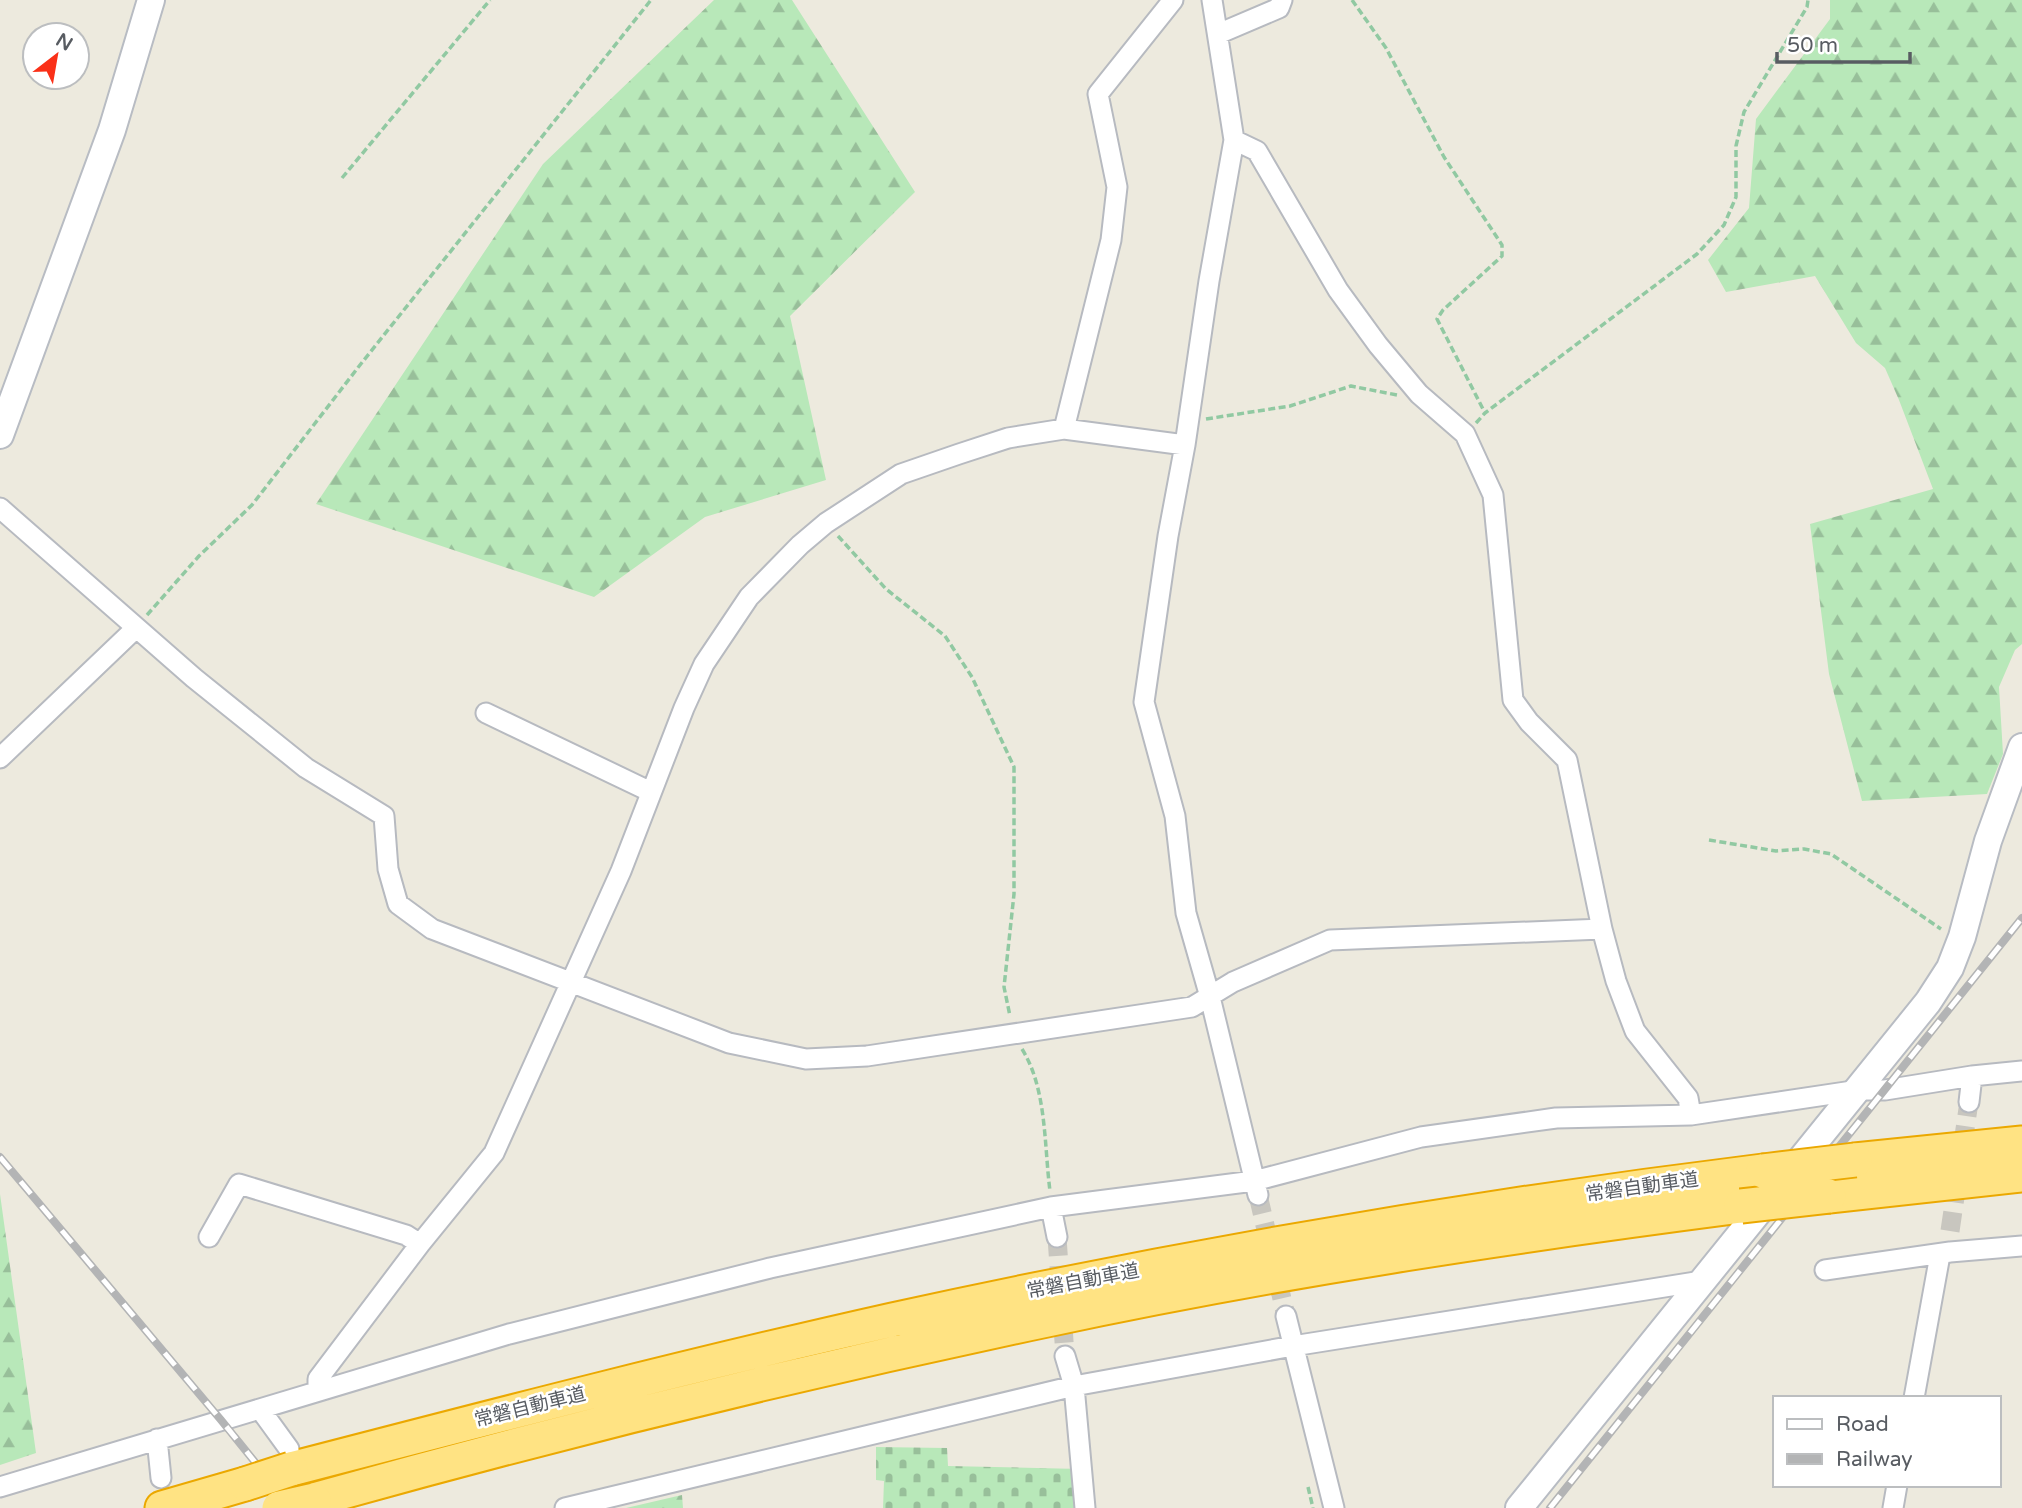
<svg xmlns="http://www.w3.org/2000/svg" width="2022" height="1508" font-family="'Varela Round','Noto Sans JP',sans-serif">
<defs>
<pattern id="forest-firs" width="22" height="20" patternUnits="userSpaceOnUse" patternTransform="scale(1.75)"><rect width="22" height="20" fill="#b8e8b9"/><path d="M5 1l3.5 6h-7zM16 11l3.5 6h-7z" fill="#98bf9a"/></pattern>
<pattern id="cemetery-stones" width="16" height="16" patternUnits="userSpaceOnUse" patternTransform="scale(1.75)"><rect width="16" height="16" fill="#b8e8b9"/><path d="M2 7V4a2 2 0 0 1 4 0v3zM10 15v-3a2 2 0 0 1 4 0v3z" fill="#98bf9a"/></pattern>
</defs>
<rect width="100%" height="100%" fill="#edeade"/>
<path fill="url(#forest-firs)" d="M714,0H792L915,192L790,316L826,480L705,517L594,597L316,504L543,164Z
M1830,0H2022V644L2015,650L1999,687L2003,754L1987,794L1862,801L1829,674L1810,524L1933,489L1899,400L1885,368L1856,343L1815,276L1726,292L1708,260L1749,208L1756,119L1830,19Z
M0,1194L36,1453L0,1465Z
M682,1495L683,1508H626Z"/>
<path fill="url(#cemetery-stones)" d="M876,1447L947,1448L948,1466L1080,1469V1508H883L884,1481L876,1480Z"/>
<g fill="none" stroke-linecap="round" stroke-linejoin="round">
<path stroke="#c8c6bf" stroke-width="19" stroke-dasharray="19 10" stroke-linecap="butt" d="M1258,1195L1286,1316
M1950,1231L1969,1102
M1057,1237L1065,1356"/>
<defs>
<path id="street" d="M1212,0L1234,140L1209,281L1185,445L1168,536L1144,702L1175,816L1186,913L1210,997L1258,1195
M1218,34L1279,8L1282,0
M1234,140L1257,151L1338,290L1378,345L1419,394L1465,434L1493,495L1513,700L1529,722L1567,760L1602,929L1616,981L1635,1031L1688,1098L1691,1115
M1064,429L1111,240L1117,187L1098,94L1173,0
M0,508L194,678L306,768L384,816L388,869L398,904L432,929L729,1043L806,1059L867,1056L1192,1007L1233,982L1330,940L1602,929
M486,713L651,792
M0,758L136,628
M1969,1102L1972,1076
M1051,1207L1057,1237
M209,1237L239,1184L406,1235L420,1244
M1825,1270L1950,1252L2022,1246
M1286,1316L1334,1508
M1065,1356L1074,1386L1085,1508
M318,1391V1379L420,1244L494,1153L621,871L684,708L704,664L749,597L800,545L826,523L901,474L959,454L1008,438L1064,429L1185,445
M1914,1398L1940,1255
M260,1409L289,1449
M157,1439L161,1478
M0,1487L509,1334L770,1268L1051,1207L1254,1181L1421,1137L1556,1118L1691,1115L1859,1090H1885L1972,1076L2022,1071
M565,1508L1074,1386L1293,1346L1702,1281
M1893,1508L1897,1485"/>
<path id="secondary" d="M0,435L112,130L151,0
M1519,1508L1928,1002L1950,968L1962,937L1988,841L2022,747"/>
<path id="highway" d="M1855,1160L2022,1143
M1829,1196L2022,1175
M291,1469C491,1417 691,1365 892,1320C1180,1257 1471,1207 1763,1171
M314,1500C556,1432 800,1372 1047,1320C1276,1271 1509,1236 1741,1206
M162,1508L245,1484"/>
</defs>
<use href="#street" stroke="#b7bac0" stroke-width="23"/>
<use href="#secondary" stroke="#b8bcc3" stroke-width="30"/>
<use href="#highway" stroke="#eba800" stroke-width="37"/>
<path stroke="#91c9a2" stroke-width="3.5" stroke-dasharray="7 3.5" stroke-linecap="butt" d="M1352,0L1386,48L1444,157L1502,245V256L1443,310L1437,319L1485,413
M342,178L490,0
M1206,419L1290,406L1351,386L1397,395
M1476,423L1485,413L1697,254L1724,225L1736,197V146L1744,112L1807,7L1808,0
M838,536L886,589L945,636L972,677L1014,767V894L1004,987L1010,1016
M147,615L199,556L252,505L360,365L651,0
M1709,840L1776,851L1804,849L1831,854L1941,929
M1022,1049C1047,1089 1044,1145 1050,1191
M1308,1487L1313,1508"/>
<use href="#street" stroke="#fff" stroke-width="19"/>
<use href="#secondary" stroke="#fff" stroke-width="26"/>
<use href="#highway" stroke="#ffe383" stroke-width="33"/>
<defs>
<path id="rail" d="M0,1157L221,1420L292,1508
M1550,1508L2022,918"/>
</defs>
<use href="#rail" stroke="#b3b4b5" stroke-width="8"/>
<use href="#rail" stroke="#fff" stroke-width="5" stroke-dasharray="16" stroke-linecap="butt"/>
<defs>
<path id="highway-bridge" d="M1763,1171L1855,1160
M1741,1206L1829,1196
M245,1484L291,1469
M279,1508L314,1500"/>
</defs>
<use href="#highway-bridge" stroke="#eba800" stroke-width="37" stroke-linecap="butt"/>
<use href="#highway-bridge" stroke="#ffe383" stroke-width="33"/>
</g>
<g text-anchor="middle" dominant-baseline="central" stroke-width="5" stroke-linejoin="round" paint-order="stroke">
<g font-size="19" fill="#585c62" stroke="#fff">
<text transform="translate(1642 1187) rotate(-8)">常磐自動車道</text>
<text transform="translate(1083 1281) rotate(-11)">常磐自動車道</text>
<text transform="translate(530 1407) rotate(-14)">常磐自動車道</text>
</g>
</g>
<rect x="1773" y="1396" width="228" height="91" fill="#ffffff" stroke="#bcbec0" stroke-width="2"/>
<rect x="1787" y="1419" width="35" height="10" fill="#ffffff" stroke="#bcbec0" stroke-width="2"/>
<text x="1836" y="1431" font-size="21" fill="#585c62">Road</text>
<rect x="1787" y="1454" width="35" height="10" fill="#b3b4b5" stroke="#bcbec0" stroke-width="2"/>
<text x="1836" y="1466" font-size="21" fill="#585c62">Railway</text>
<g transform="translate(56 56) rotate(31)"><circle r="33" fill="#ffffff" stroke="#bcbec0" stroke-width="2"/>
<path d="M0-5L12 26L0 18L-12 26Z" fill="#fa3018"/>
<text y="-10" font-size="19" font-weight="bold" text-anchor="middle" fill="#585c62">N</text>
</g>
<path d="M1777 52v10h133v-10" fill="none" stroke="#585c62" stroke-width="3.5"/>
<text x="1787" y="52" font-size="21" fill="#585c62" stroke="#ffffff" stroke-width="5" paint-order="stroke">50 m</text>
</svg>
